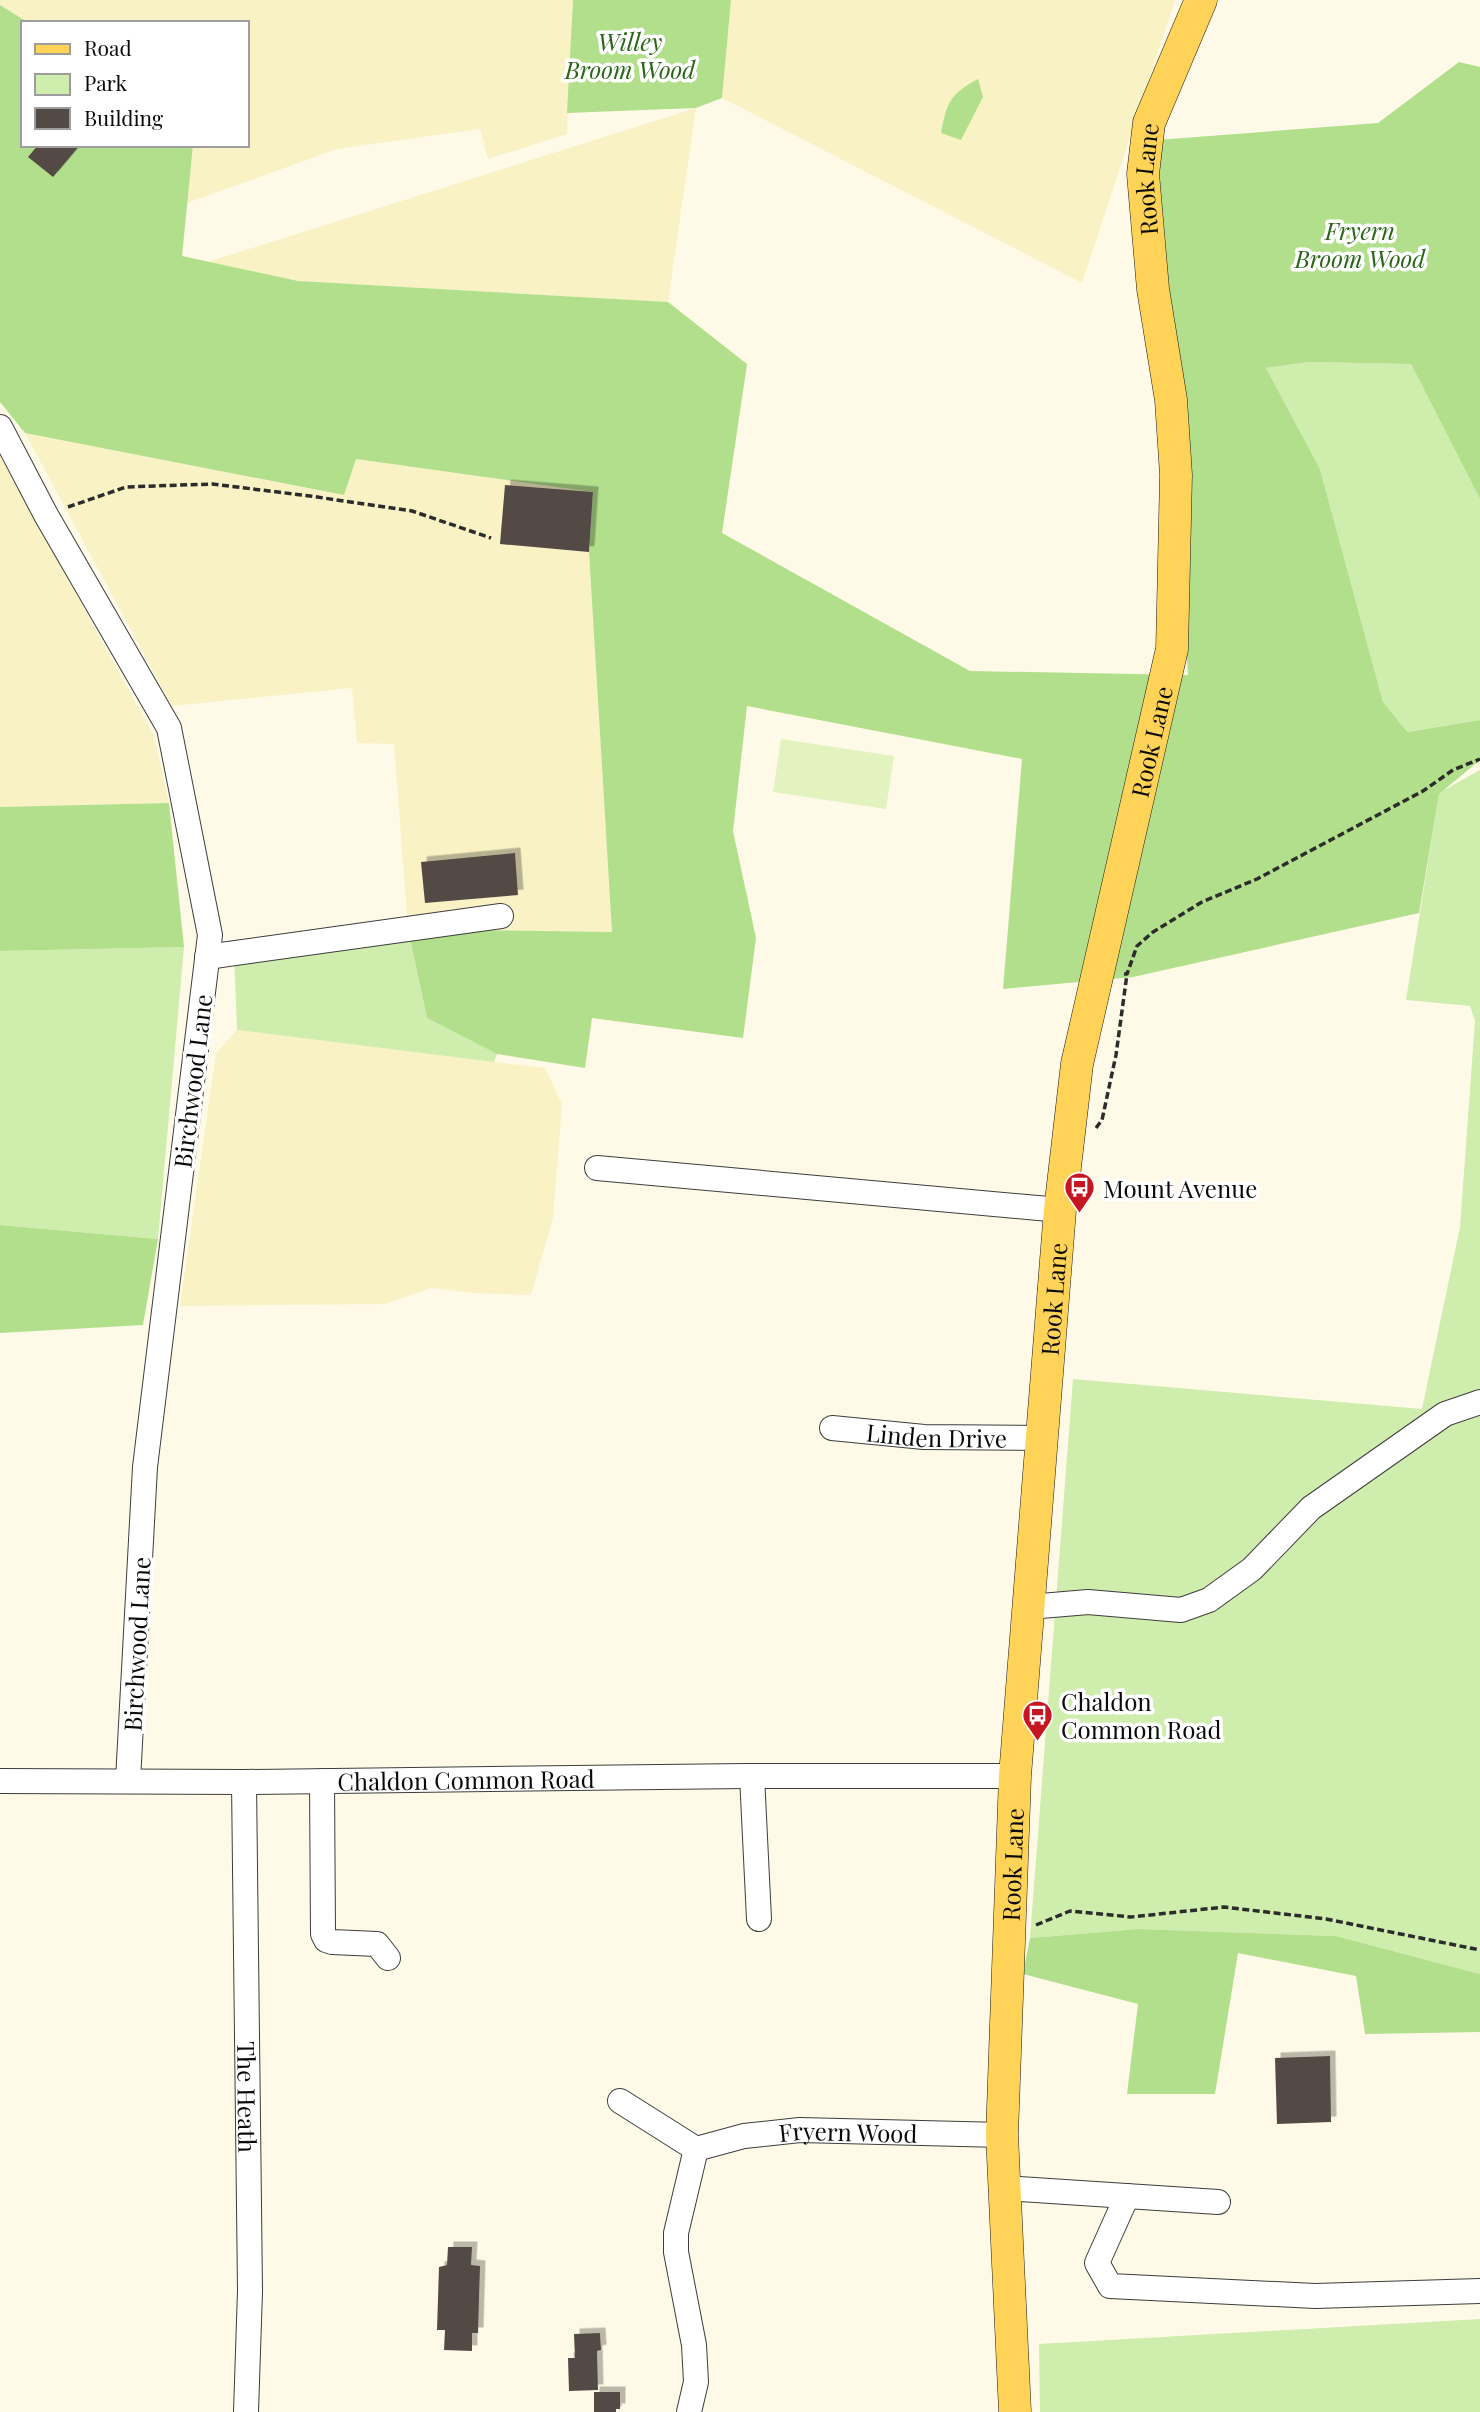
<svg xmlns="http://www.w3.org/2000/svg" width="1480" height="2412" font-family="'Playfair Display',serif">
<defs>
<filter id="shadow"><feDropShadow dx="5.5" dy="-5.5" stdDeviation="0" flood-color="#0004"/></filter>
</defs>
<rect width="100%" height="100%" fill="#fffae7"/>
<path fill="#f8f2c4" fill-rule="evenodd" d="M0,0H573L567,134L488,159L480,129L337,149L187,203L193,145H247V23H29L0,5Z
M731,0H1175L1082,283L722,98Z
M696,108L668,302L298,281L208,262Z
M25,433L343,495L355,459L593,492L589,552L612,932L408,929L394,744L357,743L352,688L172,706ZM515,854L518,895L425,903L422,862Z
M0,456L154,736L169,803L0,807Z
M237,1030L545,1068L562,1104L553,1218L531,1295L473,1293L431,1288L385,1304L180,1306L216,1053Z"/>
<path fill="#cfedad" d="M1309,362L1411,364L1480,499V720L1406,732L1383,702L1320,469L1266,368Z
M1480,770V1974L1336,1936L1138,1929L1030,1938L1073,1379L1422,1409L1460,1227L1475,1021L1470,1006L1406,1000L1439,793Z
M408,929L427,1018L497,1054L494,1062L237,1030L234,951Z
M184,947L158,1239L0,1225V951Z
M1480,2319V2412H1040L1039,2344Z"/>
<path fill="#b2df8b" d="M573,0H731L722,98L696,108L567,113Z
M0,5L29,23H23V145H193L182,256L298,281L668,302L747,364L722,533L970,671L1188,675L1157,140L1378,123L1459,62L1480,67V499L1411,364L1309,362L1266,368L1320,469L1383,702L1407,732L1480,720V760L1439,794L1419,913L1133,977L1003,989L1022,759L747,706L733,831L756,938L743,1038L592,1018L585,1068L497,1054L427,1018L408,929L612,932L589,552L593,492L356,459L344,495L25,433L0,402Z
M978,79L983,97L961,140L941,133C947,102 950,94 978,79Z
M169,803L184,947L0,951V807Z
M0,1225L158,1239L143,1325L0,1333Z
M1138,1929L1336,1936L1480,1974V2032L1365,2034L1356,1976L1238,1953L1215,2094H1127L1138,2004L1023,1974L1030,1938Z"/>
<path fill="#e2f3bf" d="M781,739L894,756L886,809L773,792Z"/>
<path fill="#534a45" filter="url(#shadow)" d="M38,145H80L53,177L28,157Z
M505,485L593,492L589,552L500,544Z
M515,853L518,895L425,903L421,862Z
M1330,2056L1331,2122L1277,2124L1275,2058Z
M448,2247H472L471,2265L480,2266L478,2333H472V2351L444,2350L445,2330H437L439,2267L447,2265Z
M600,2333L601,2350L597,2351L598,2390L569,2391L568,2358H575L574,2334Z
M594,2392H620V2409H616V2412H594Z"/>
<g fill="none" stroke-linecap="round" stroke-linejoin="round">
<defs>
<g id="minor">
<path d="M0,427L46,515L169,728L210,935L145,1467L128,1780"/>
<path d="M207,957L501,916"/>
<path d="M597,1168L1060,1210"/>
<path id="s1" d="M832,1428L924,1437L1043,1438"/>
<path d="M1029,1607L1088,1602L1181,1610L1209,1600L1252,1569L1311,1508L1445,1414L1480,1402"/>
<path d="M752,1776L759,1919"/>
<path id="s2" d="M0,1781L244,1782L746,1776H1015"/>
<path d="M322,1781L323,1934L326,1940L332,1942L377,1944L388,1958"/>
<path id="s3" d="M244,1782L250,2291L246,2412"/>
<path d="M620,2101L696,2149"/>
<path d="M1005,2188L1218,2202"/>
<path d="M1127,2196L1097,2263L1110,2286L1315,2296L1480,2291"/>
<path id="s4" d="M689,2412L696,2382L694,2345L676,2252V2233L696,2149L744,2136L800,2130L1002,2135"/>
</g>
<g id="major">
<path id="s5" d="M1015,2412L1002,2135L1015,1776L1060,1210L1077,1064L1172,649L1176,475L1171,400L1153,289L1143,174L1149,123L1201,0"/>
</g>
</defs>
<use href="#minor" stroke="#3d3d3d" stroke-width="26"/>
<use href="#major" stroke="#1b1b1b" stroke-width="33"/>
<path stroke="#2c2c2c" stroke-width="3.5" stroke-dasharray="7 3.5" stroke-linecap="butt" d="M68,507L126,487L212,484L310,496L412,511L491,538
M1124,974H1127L1137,946L1153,932L1202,902L1257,879L1423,791L1453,770L1480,759
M1096,1128L1102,1120L1116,1055L1127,974
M1036,1925L1070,1911L1131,1917L1224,1907L1326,1919L1480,1950"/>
<use href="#minor" stroke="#fff" stroke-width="24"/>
<use href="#major" stroke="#ffd357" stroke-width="32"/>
</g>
<defs>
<symbol id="bus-pin" viewBox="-11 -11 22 30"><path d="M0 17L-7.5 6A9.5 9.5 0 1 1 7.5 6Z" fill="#c61621" stroke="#fff"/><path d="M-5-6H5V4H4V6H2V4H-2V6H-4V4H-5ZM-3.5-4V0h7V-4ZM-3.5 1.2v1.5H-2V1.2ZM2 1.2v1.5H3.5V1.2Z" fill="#fff"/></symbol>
</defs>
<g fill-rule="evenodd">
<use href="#bus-pin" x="1062" y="1170" width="35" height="47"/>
<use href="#bus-pin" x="1020" y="1698" width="35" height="47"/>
</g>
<g text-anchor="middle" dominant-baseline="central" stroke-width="7" stroke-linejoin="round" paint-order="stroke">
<g font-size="24" font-style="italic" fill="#286615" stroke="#fff">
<text x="630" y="41">Willey<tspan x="630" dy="28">Broom Wood</tspan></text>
<text x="1360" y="230">Fryern<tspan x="1360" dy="28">Broom Wood</tspan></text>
</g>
<g font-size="24" fill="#0a0a0a" stroke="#fff">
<text stroke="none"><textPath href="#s5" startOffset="2249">Rook Lane</textPath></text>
<text stroke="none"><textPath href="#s5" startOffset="1682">Rook Lane</textPath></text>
<text transform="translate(192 1081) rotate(-83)">Birchwood Lane</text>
<text stroke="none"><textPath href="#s5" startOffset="1115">Rook Lane</textPath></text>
<text stroke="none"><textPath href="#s1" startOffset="105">Linden Drive</textPath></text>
<text transform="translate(136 1644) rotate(-87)">Birchwood Lane</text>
<text stroke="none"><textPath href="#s2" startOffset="466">Chaldon Common Road</textPath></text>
<text stroke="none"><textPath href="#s5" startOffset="548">Rook Lane</textPath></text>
<text stroke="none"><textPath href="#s3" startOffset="315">The Heath</textPath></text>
<text stroke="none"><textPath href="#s4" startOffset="422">Fryern Wood</textPath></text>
</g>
<g font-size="24" fill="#0a0a0a" stroke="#fff" text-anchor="start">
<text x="1103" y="1188">Mount Avenue</text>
<text x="1061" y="1701">Chaldon<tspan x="1061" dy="28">Common Road</tspan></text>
</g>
</g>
<rect x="21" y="21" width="228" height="126" fill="#ffffff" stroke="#9d9d9d" stroke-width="2"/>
<rect x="35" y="44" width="35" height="10" fill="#ffd357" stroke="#9d9d9d" stroke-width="2"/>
<text x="84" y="56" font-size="21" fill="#0a0a0a">Road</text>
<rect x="35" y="74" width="35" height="21" fill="#cfedad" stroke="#9d9d9d" stroke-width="2"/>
<text x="84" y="91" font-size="21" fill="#0a0a0a">Park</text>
<rect x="35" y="108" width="35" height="21" fill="#534a45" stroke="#9d9d9d" stroke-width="2"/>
<text x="84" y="126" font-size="21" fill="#0a0a0a">Building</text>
</svg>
